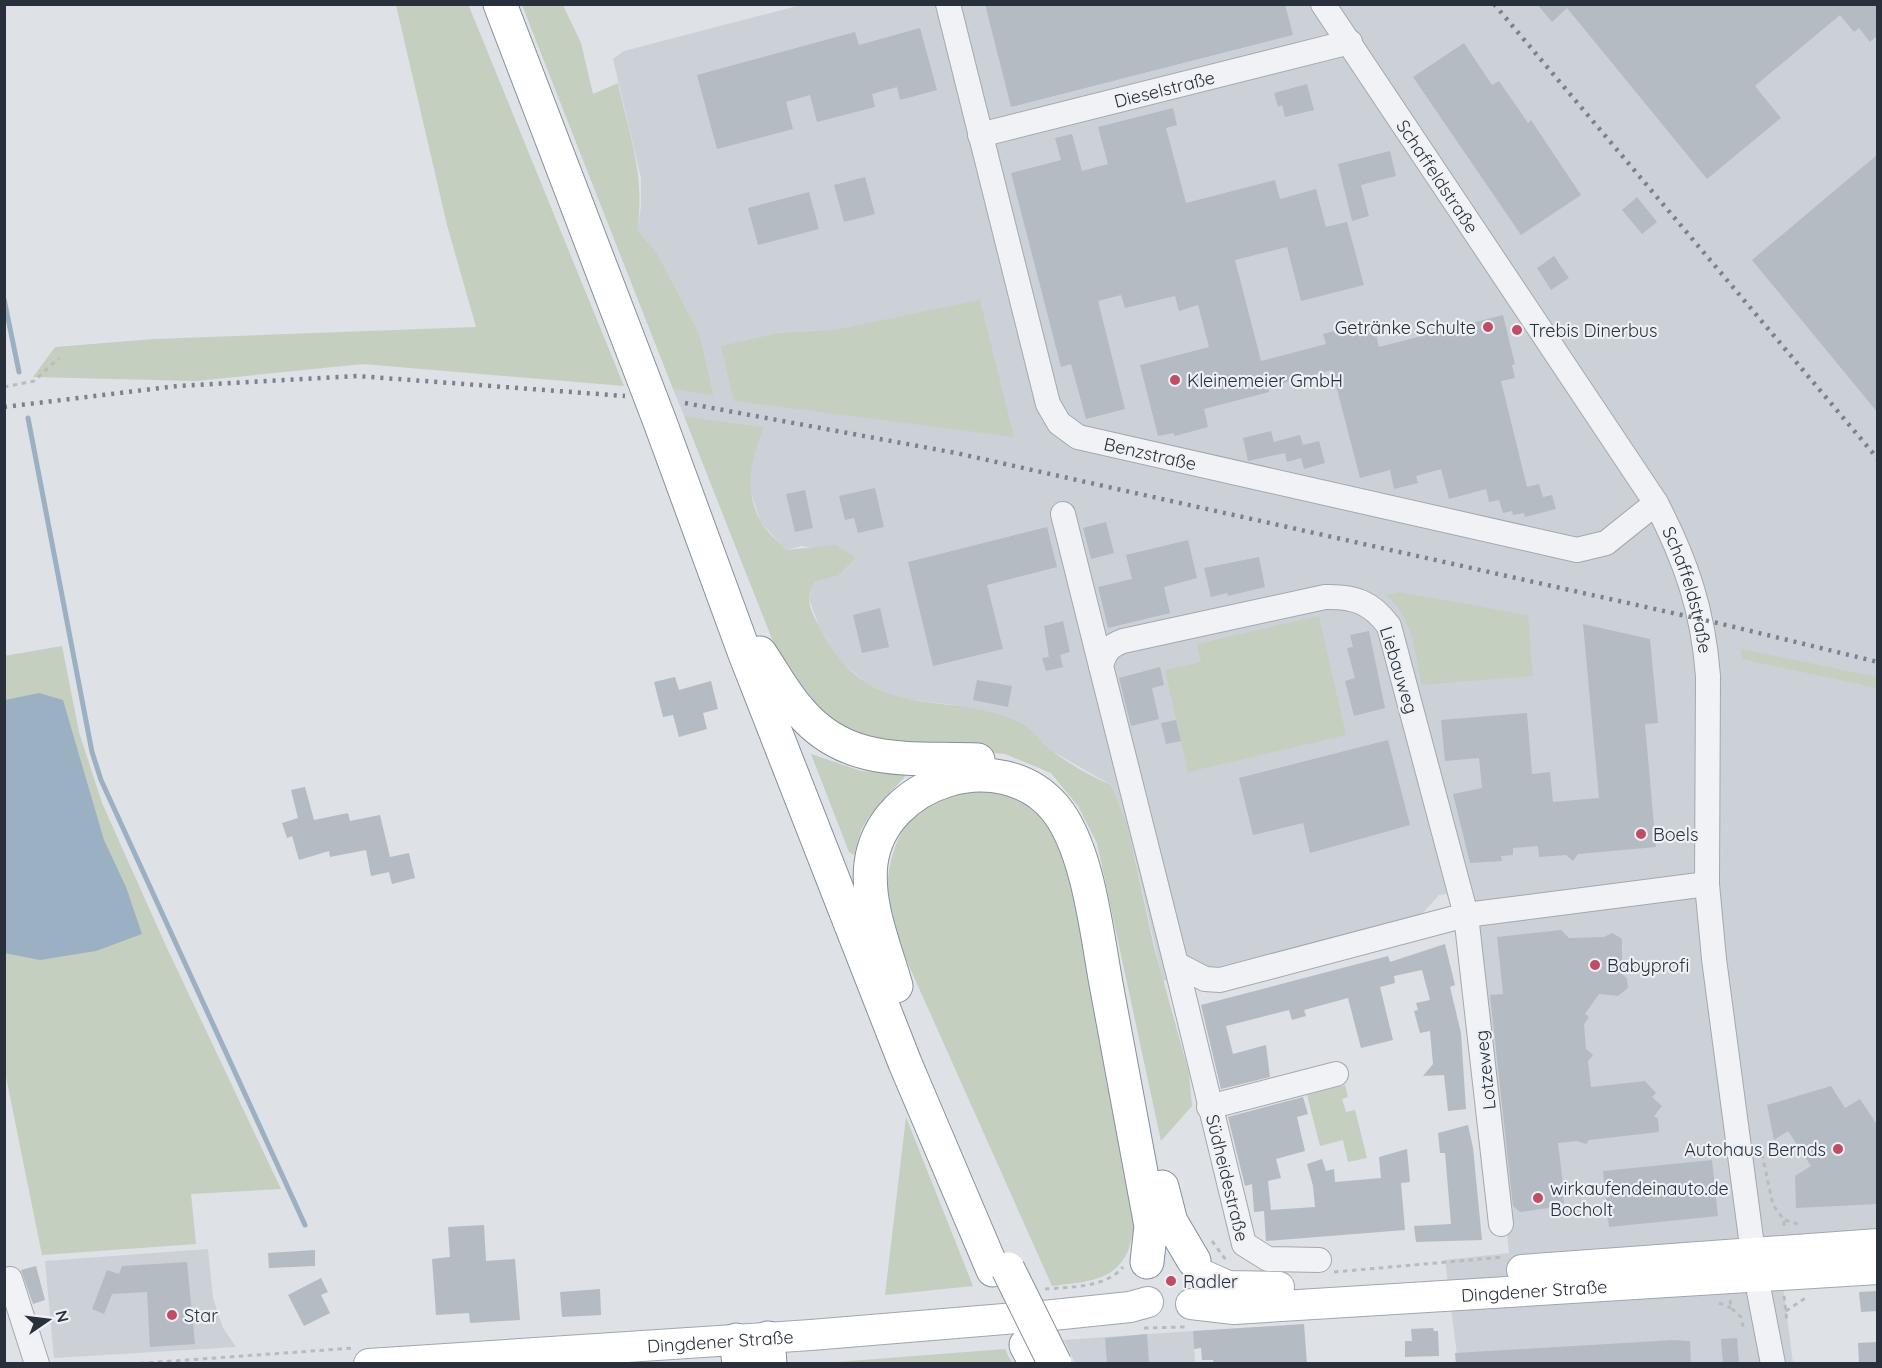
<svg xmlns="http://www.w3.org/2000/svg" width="1882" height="1368" font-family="Quicksand,sans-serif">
<rect width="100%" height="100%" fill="#dee1e6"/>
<path fill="#ccd1d7" d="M801,5H1877V1266L1781,1271L1793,1363H1458L1445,1260L1509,1253L1473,889L1439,895L1421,915L1163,981L1127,823L1111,785L1052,751L1023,724L953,705L898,698L867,684L838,659L819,626L809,599L814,582L838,576L856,558L802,546L786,550L761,523L750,490V467L763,427L684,416L673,389L714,395L700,335L657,253L637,229L641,207V178L613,59L624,51Z
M208,1249L213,1298L223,1328L236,1347L54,1358L45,1261Z
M1193,1331L1195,1363H1075L1064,1340Z"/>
<path fill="#c4cfc0" d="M468,4L624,386L363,364L196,381L33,377L55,347L154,339L476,327L447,225L396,5Z
M522,5H563L581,43L593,94L618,83C629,134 646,177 637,229L657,253L700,335L714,396L673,389Z
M980,300L1014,437L734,401L721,346L779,333L834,330Z
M684,416L764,427C751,459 743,490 761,522C766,532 778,541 786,550L836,545L856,558L838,576L814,582C813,587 809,594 809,599C809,611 820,627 825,637C875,725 945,688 1021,723C1032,729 1041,742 1051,750C1069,764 1090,776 1111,785L1127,823L1154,947L1189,1073L1192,1106L1161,1141L1097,843L1078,806L1051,773L1005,754L862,741L806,706L774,644Z
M1399,592L1528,615L1533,676L1422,685C1415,654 1413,616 1386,595Z
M1319,616L1346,735L1188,772L1165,670L1201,662L1197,644Z
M62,646L79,732L102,803L166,946L281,1189L191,1194L196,1244L42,1255L5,1072L4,656Z
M1741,649L1877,677V688L1742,659Z
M811,754L861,771L907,774L868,818L861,830L854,855L849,852Z
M979,786L1024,799L1058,837L1083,901L1144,1219C1130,1232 1134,1235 1128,1251C1114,1283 1081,1282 1052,1286L885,912C888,865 892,822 939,797C950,791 967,789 979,786Z
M1345,1085L1348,1097L1342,1099L1346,1112L1355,1110L1367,1158L1348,1162L1343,1140L1320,1146L1307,1095Z
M906,1117L973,1286L885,1295Z
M1005,1349L1012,1363H824Z"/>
<path fill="#9bb1c3" d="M39,693L63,700L104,840L126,887L142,934L96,951L40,960L4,953L5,700Z"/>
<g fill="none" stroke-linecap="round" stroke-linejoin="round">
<path stroke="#9bb1c3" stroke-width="5" d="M4,299L19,372
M28,418L92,752L101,780L305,1225"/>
</g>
<path fill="#b5bbc2" d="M985,4H1285L1293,35L1011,107Z
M1537,4H1878V35L1870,42L1859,28L1854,32L1840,15L1755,86L1781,118L1707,179L1567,8L1552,22Z
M920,28L937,90L900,100L897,87L872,94L875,107L817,122L810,95L786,102L793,129L717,149L697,75L855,32L859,45Z
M1464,43L1492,85L1499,81L1528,123L1531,120L1581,195L1521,235L1413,77Z
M1307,84L1314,110L1285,117L1282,105L1278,107L1274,93Z
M1173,108L1177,125L1166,128L1186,203L1275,180L1280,199L1316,189L1326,227L1347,222L1364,285L1301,301L1287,247L1235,260L1261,361L1326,344L1323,334L1373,321L1379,347L1503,315L1515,364L1512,365L1515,378L1501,381L1527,487L1539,484L1543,497L1552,495L1556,509L1525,517L1524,513L1513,515L1512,511L1503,513L1499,500L1489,502L1486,489L1449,499L1441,469L1416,476L1418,483L1394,489L1390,470L1360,478L1332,370L1268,387L1269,392L1204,409L1208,427L1175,436L1173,433L1158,436L1140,365L1209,347L1198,305L1179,311L1175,296L1125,308L1121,295L1098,301L1125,409L1086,419L1071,364L1061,367L1011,173L1061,160L1055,138L1072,134L1082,171L1108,164L1098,127Z
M1390,151L1396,176L1361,185L1369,216L1352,221L1338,164Z
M1878,154V413L1752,260Z
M865,177L875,214L844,222L834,185Z
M809,192L819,229L758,245L748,208Z
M1637,197L1657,222L1642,234L1622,210Z
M1554,256L1569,278L1551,290L1537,268Z
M1271,431L1274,442L1300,435L1303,445L1319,441L1325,463L1304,469L1301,458L1287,462L1285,453L1248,461L1243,438Z
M875,488L884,527L858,533L854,518L845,520L839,496Z
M805,490L813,528L795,532L786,494Z
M1106,522L1114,553L1091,559L1083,528Z
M1047,527L1057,567L987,585L1003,649L933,666L908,562Z
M1188,540L1197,578L1164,587L1170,613L1108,628L1098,587L1132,579L1126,555Z
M1259,557L1265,587L1228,596L1227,593L1211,597L1204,568Z
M880,608L889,647L862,653L853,615Z
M1063,621L1070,652L1060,655L1063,667L1046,671L1042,658L1049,657L1044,626Z
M1583,624L1650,639L1658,723L1645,724L1656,847L1578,854L1573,861L1566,855L1539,857L1538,846L1513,848V855L1501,856L1502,861L1470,863L1453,794L1482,788L1479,758L1445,761L1441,720L1527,713L1532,774L1550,772L1553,802L1599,798Z
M1369,631L1385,708L1354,716L1345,681L1355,678L1347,648L1353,647L1350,635Z
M1160,667L1164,685L1152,688L1159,719L1131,726L1119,678Z
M675,677L679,690L711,681L718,709L703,713L707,729L679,737L673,715L663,717L654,682Z
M977,680L1012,686L1008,707L973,700Z
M1176,720L1181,741L1166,744L1161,723Z
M1388,740L1410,825L1310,853L1303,823L1253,835L1239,778Z
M305,787L314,820L348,813L350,821L380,815L390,857L409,853L415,878L392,884L389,872L371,876L366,850L330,857L329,851L299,860L292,836L287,838L282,823L298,818L291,790Z
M1561,930L1569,938L1604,937L1612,933L1622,939V959L1627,963L1621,972L1627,979L1628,988L1618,996L1599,994L1585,1014L1589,1017L1584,1024L1586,1049L1593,1055L1588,1061L1591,1087L1645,1081L1656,1093L1652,1097L1662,1106L1654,1116L1658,1119L1659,1132L1589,1140L1586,1144L1577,1141L1558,1143L1563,1184H1560L1564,1202L1556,1210L1549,1208L1520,1212L1513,1206L1490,995L1503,994L1497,937Z
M1445,944L1455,985L1450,987L1461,1033L1466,1109L1448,1111L1444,1075L1423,1076L1433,1064L1430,1031L1420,1033L1414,1011L1418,1010L1416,1003L1430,1000L1422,970L1394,976L1395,983L1380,987L1393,1040L1361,1048L1348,998L1304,1010L1306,1016L1292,1020L1289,1010L1226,1026L1233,1054L1266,1045L1270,1077L1221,1089L1201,1005L1388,956L1390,962Z
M1831,1086L1845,1108L1860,1099L1878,1126V1204L1796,1208L1795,1176L1811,1166L1788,1131L1774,1140L1767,1105Z
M1303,1097L1308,1114L1297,1117L1305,1151L1276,1159L1281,1178L1268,1181L1271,1210L1315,1207L1313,1186L1307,1164L1322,1159L1326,1171L1334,1169L1335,1182L1381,1178L1379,1157L1407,1149L1410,1182L1401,1183L1405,1230L1266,1241L1264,1211L1254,1212L1252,1184L1245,1186L1228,1117Z
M1468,1125L1473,1148L1482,1240L1416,1242L1414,1226L1451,1224L1445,1153H1440L1438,1133Z
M1712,1160L1718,1216L1609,1227L1603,1171Z
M484,1225L486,1261L515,1259L520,1320L470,1323L469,1313L436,1315L432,1259L450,1257L448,1227Z
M315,1250V1266L269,1268L268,1253Z
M187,1262L195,1344L150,1347L147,1292L112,1294L104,1314L92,1309L107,1270L119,1274L122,1266Z
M36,1266L45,1300L33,1304L21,1270Z
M321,1278L328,1292L321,1295L330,1313L304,1326L288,1295Z
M600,1289L601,1315L562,1317L560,1292Z
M1878,1291V1311L1861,1312L1859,1292Z
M1304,1324L1307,1364H1214L1213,1360H1202L1201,1348L1194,1349L1193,1331Z
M1433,1328L1434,1331H1438L1439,1356L1405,1357V1341H1412L1411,1329Z
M1147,1334L1149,1364H1107L1105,1338Z
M1737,1338L1739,1364H1723L1721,1339Z
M1674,1340L1690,1341L1691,1364H1456L1455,1353Z
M1878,1342V1364H1859L1858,1343Z"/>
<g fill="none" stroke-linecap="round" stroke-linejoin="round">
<defs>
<g id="minor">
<path id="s1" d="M948,4L1048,404L1059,423L1078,437L1577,550L1606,543L1656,503"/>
<path id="s2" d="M1323,4L1656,503C1686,561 1703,610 1708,676L1707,884L1714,959L1756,1276L1773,1364"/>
<path id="s3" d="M980,135L1350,42"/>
<path d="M1063,514L1101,666"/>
<path id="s4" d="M1176,964L1244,1244L1268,1259L1319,1260"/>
<path d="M1209,1107L1336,1074"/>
<path d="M1501,1224L1466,915L1389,626C1371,602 1354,596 1325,597L1123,641C1109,646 1105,652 1101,666L1176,964L1205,979L1220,980L1466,915L1707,884"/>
<path d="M10,1279L37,1364"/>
</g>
<g id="major">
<path d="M1522,1270L1878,1244"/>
<path d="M1201,1274L1228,1286L1279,1287"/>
<path id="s5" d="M1191,1304L1234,1309L1878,1269"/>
<path id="s6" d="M369,1364L811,1335L1053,1315L1130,1307L1148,1302"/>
</g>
<path id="highway" d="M500,4L660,422L745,654L905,1063L993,1270
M760,653C773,672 784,693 799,710C847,768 910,757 978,760
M896,986C885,947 866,904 871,863C882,781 1000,743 1055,808C1089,849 1097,937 1107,989C1122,1068 1137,1147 1151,1226L1147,1262
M1162,1187L1171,1222L1194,1261
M768,1338L770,1364
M736,1340L739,1364
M1026,1345L1036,1364"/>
</defs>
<use href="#minor" stroke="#a4a8af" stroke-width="26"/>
<use href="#major" stroke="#9ea7b0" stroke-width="32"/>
<use href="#highway" stroke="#86909b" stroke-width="35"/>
<path stroke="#b8bcc1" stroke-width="3" stroke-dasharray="4.5 4.5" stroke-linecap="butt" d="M4,387L34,381L59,358
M1762,1154L1773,1205L1784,1220V1230
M1785,1220L1801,1225
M1212,1241L1226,1260
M1334,1272L1504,1257
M1045,1289C1069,1287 1106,1288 1123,1267
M1784,1296L1787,1322
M1730,1300L1731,1308L1741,1317L1744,1331
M1719,1303L1731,1308
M1786,1311L1807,1297
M1144,1328L1185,1327
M131,1364L354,1348"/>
<use href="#minor" stroke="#f0f2f5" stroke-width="24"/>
<use href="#major" stroke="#fff" stroke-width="30"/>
<use href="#highway" stroke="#fff" stroke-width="33"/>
<path stroke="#79828e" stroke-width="4.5" stroke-dasharray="3 6" stroke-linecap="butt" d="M1494,4L1878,459
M685,403L956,453L1722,624L1878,662
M4,407L177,386L357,376L625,396"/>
<defs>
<path id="highway-bridge" d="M1008,1269L1055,1364"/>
</defs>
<use href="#highway-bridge" stroke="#86909b" stroke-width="35" stroke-linecap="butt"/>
<use href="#highway-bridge" stroke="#fff" stroke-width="33"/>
</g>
<g fill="#c14d65" stroke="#edf0f4" stroke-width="2">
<circle cx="1488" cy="327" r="6"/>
<circle cx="1517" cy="330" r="6"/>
<circle cx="1175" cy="380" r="6"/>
<circle cx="1641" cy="834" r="6"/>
<circle cx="1595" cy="965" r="6"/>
<circle cx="1838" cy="1149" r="6"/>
<circle cx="1538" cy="1198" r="6"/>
<circle cx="1171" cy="1281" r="6"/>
<circle cx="172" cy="1315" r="6"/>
</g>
<g text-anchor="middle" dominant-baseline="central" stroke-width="4.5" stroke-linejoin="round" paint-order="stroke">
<g font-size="18" fill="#28303b" stroke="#edf0f4">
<text stroke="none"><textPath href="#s3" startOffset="190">Dieselstraße</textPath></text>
<text stroke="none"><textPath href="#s2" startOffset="207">Schaffeldstraße</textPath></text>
<text stroke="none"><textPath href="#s1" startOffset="532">Benzstraße</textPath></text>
<text stroke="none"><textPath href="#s2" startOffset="693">Schaffeldstraße</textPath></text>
<text transform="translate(1399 670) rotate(73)">Liebauweg</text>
<text transform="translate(1485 1070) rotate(-96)">Lotzeweg</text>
<text stroke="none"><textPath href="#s4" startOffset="220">Südheidestraße</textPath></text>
<text stroke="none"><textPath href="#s5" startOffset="344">Dingdener Straße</textPath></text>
<text stroke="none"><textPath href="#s6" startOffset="352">Dingdener Straße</textPath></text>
</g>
<g font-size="18" fill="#28303b" stroke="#edf0f4" text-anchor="start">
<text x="1476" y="327" text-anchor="end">Getränke Schulte</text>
<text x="1529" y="330">Trebis Dinerbus</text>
<text x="1187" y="380">Kleinemeier GmbH</text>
<text x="1653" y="834">Boels</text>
<text x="1607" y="965">Babyprofi</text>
<text x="1826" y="1149" text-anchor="end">Autohaus Bernds</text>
<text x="1550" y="1188">wirkaufendeinauto.de<tspan x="1550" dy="21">Bocholt</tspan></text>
<text x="1183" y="1281">Radler</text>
<text x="184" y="1315">Star</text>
</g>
</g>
<rect width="1882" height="1368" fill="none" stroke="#28303b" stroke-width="12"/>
<g transform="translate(48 1320) rotate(76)" stroke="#edf0f4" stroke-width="4.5" paint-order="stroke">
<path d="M0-4.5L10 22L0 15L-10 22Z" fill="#28303b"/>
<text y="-9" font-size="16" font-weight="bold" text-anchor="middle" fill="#28303b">N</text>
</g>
</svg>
